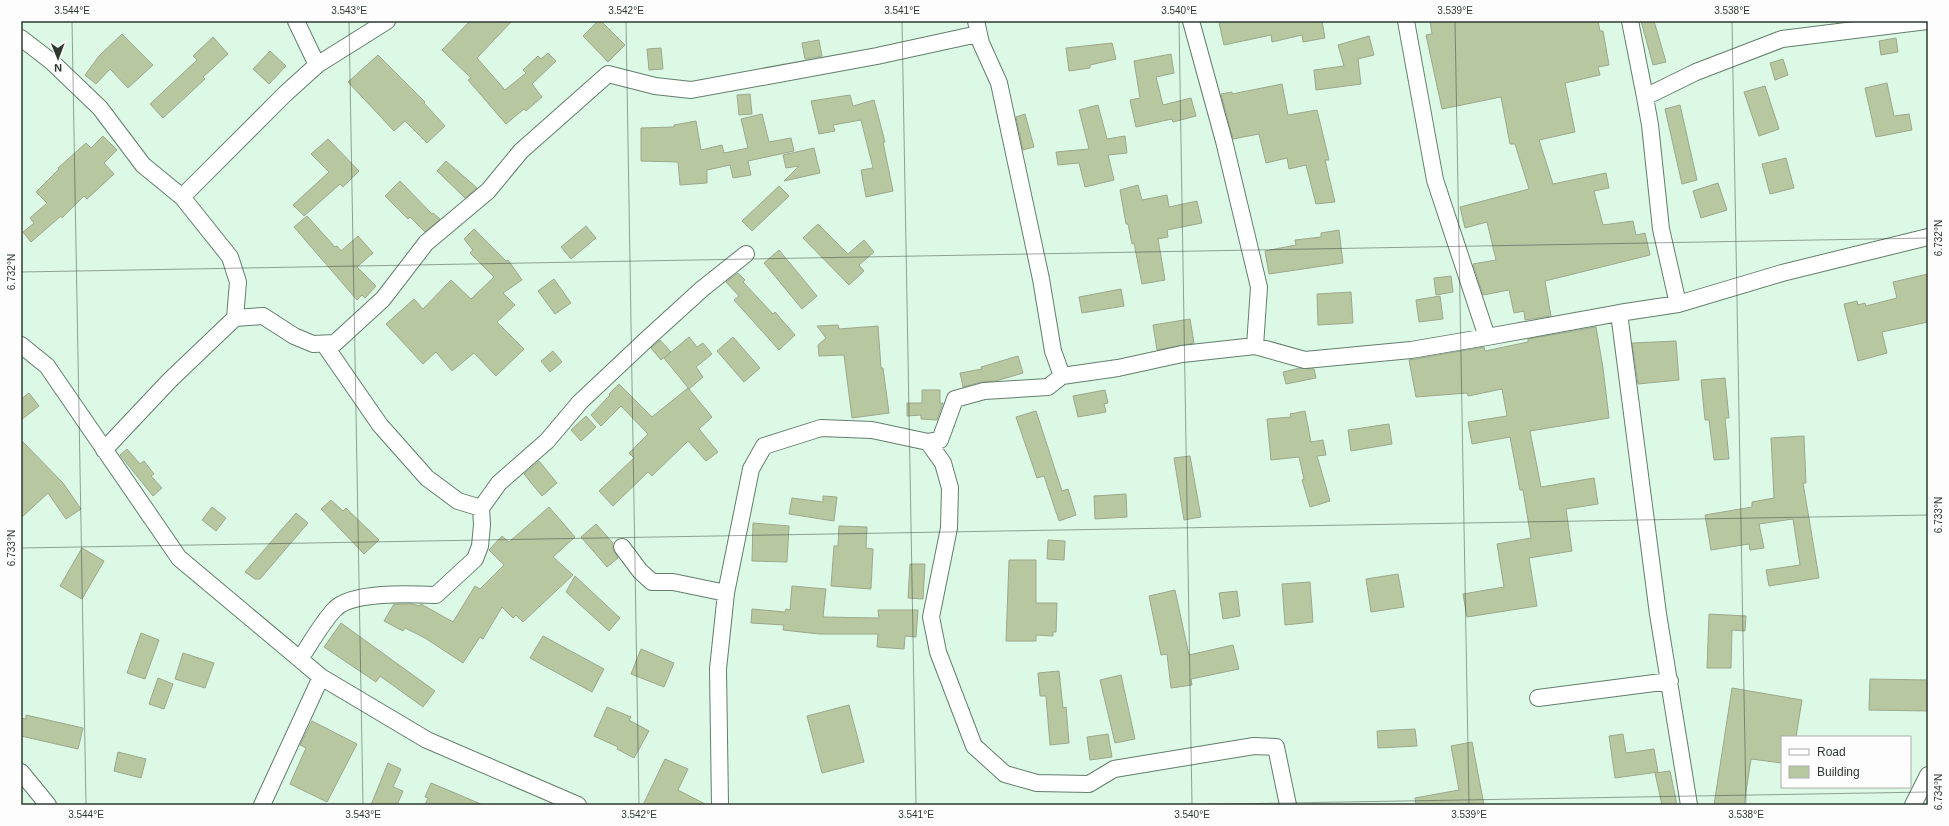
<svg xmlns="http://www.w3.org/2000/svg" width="1949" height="826" font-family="Helvetica,sans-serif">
<rect width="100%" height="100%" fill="#dbf9e4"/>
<path fill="#b7c7a0" stroke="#9da88c" d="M470,21H512L477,58L505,90L526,73L523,70L538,56L541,59L548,53L556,61L532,84L542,97L526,111L524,109L506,124L468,80L471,78L442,50Z
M598,21H601L625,45L608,62L583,36Z
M1226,21H1322L1325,38L1303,42L1302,35L1272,42L1271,35L1224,45L1219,23Z
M1430,21H1598L1600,31H1603L1609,65L1598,67L1600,75L1565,83L1575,132L1539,140L1553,184L1606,173L1609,188L1594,191L1603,225L1633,221L1636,235L1645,233L1650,255L1545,281L1551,316L1525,320L1524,311L1514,313L1509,290L1483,295L1473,264L1496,260L1487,222L1465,228L1460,207L1529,189L1515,144H1510L1501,97L1442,109L1426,35L1432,34Z
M1641,21H1654L1666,62L1653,65Z
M122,34L153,65L128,88L110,69L96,84L85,75L99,56Z
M1369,36L1374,55L1358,59L1361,84L1316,90L1314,70L1344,66L1338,45Z
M213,37L228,54L203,77L205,79L163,118L150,104L197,60L193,56Z
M1896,38L1898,52L1881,55L1879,41Z
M819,40L822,56L805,59L802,43Z
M1112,43L1116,59L1090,65V68L1069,71L1066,48Z
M661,48L663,69L649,70L647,49Z
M270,51L286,66L269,84L253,69Z
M1171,54L1174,73L1156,77L1163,105L1191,98L1196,116L1173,122L1172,119L1136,127L1130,100L1140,98L1134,61Z
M378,55L425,102L424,103L445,126L427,143L405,121L394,131L348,82Z
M1783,59L1788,75L1775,80L1770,63Z
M1887,83L1894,116L1909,114L1912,130L1876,137L1865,88Z
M1282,84L1288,115L1317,110L1329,160H1325L1335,202L1316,204L1306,165L1289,169L1287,158L1266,163L1259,134L1233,139L1221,94L1232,92V94Z
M1765,86L1779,129L1759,136L1744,92Z
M750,94L752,114L739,115L737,95Z
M850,95L853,106L874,100L885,142H883L893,191L866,197L861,170L873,168L861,120L833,125L835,131L819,134L811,101Z
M1098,105L1107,139L1125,136L1127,153L1108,155L1114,180L1085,187L1079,163L1058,165L1056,152L1089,149L1079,110Z
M1680,105L1697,180L1682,184L1665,109Z
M762,114L769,142L791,138L794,151L748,161L751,175L733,178L730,165L707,170V183L680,185L678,162L641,161V128L674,127V125L696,121L701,150L722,145L724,153L748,148L741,119Z
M1025,114L1034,147L1023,150L1016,117Z
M103,136L117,150L104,163L114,174L87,199L84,196L62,218L61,216L31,242L23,232L34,223L30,218L47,203L36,192L59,169L58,168L86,143L91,148Z
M328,139L359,171L343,187L340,184L304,216L293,205L329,172L311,154Z
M814,148L820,173L784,181L799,166L786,168L783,155Z
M1786,158L1794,188L1770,194L1762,164Z
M446,161L477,188L465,198L437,171Z
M400,181L432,214L433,213L440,219L425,232L410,217L408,219L385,196Z
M1718,183L1727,210L1701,218L1693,191Z
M1138,185L1142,200L1167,195L1169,207L1197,201L1202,223L1167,230L1168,237L1158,239L1165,280L1142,284L1134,243L1132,244L1128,224H1126L1120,190Z
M779,186L789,196L752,231L742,221Z
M307,216L335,247L337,246L341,251L358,236L373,253L357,267L376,286L365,298L362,295L357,300L294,227Z
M818,224L848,254L864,240L874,252L859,265L864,271L849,285L803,238Z
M586,226L596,238L571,259L561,247Z
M474,229L506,261L508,260L522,280L503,293L515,305L497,322L524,349L496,376L474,353L452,371L436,352L423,364L386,324L414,299L423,309L451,280L471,299L494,277L470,253L473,250L464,239Z
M1339,230L1343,263L1269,274L1265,251L1296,245L1295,240L1321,237V233Z
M779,250L817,296L802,309L764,263Z
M738,273L745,280L743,282L773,314L775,312L795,335L779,350L734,300L739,296L726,282Z
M1928,274V322L1882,332L1887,353L1858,361L1844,304L1857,301L1858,305L1865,303L1866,306L1897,298L1893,282Z
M1451,276L1453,292L1436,295L1434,278Z
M554,279L571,303L555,314L538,291Z
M1121,289L1124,306L1082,313L1079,297Z
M1351,292L1353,323L1318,325L1317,294Z
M1440,296L1443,319L1419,322L1416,300Z
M1190,319L1194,343L1157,350L1153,325Z
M838,325L839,329L878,326L881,368H883L889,413L852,418L844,355L819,356L818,345L826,338L817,326Z
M1596,327L1603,368L1609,418L1530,431L1541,487L1594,478L1598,504L1566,509L1572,551L1529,558L1537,606L1467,617L1463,594L1504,587L1497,544L1531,538L1523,490H1520L1510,437L1472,444L1468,422L1507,416L1502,389L1468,396L1467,393L1416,397L1409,360L1484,347L1485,351L1528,342V339Z
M689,337L697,347L703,343L712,354L696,367L703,377L689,389L664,358Z
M733,337L760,368L744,382L717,351Z
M660,340L671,352L661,360L651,348Z
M1676,341L1679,380L1638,384L1632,343Z
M553,351L562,362L550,372L541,361Z
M1018,356L1023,373L996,381L981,382L963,387L960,373L982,369L981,367Z
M1300,368L1314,369L1316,378L1286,384L1283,372Z
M1725,378L1729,418H1725L1729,459L1714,460L1709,420H1705L1701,380Z
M619,384L652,417L688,388L712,417L699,429L718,452L706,461L688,441L652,476L648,472L613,506L599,491L634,458L629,453L648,434L621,406L601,426L591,415L610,395L609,394Z
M922,390H940V403H943L937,420L921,419V415L907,416V403H922Z
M1105,390L1108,403L1104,404L1106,412L1078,417L1073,396Z
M29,393L39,406L21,420V399Z
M1036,411L1062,491L1068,489L1076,515L1059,521L1044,476L1037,478L1016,417Z
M1305,411L1311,442L1323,440L1326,455L1317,456L1330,501L1310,507L1302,480L1304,479L1299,457L1271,460L1267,419L1291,417L1290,414Z
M586,416L596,427L581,441L571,430Z
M1389,424L1392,444L1351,451L1348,430Z
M1804,436L1806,483H1803L1819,578L1769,586L1766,570L1800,565L1793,519L1759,524L1764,548L1750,550L1749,544L1711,550L1705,515L1752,507V502L1774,498L1771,438Z
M21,440L63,483L81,509L66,519L48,493L21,518Z
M127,449L140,464L144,461L154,474L151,476L162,488L153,496L120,455Z
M1190,456L1201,517L1184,520L1174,458Z
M539,461L557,483L542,496L524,474Z
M1126,494L1127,517L1095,519L1094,496Z
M823,496L837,497L834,521L789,514L792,498L823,502Z
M331,500L343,511L346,508L379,540L364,554L321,509Z
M212,507L226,518L216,531L202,520Z
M549,507L575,537L553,557L573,575L523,622L516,615L513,618L502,607L483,639L480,637L463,663L425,638L405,628L403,631L384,621L394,604H412L420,606L421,604L453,622L475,586L480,589L504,565L489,550L502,536L509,542Z
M296,513L308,523L260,579H255L245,572Z
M753,523L789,526L787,562L752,561Z
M596,524L613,543V549L618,558L607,567L581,537Z
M839,526L867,527L866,548L873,549L871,589L831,586L834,546H838Z
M1048,540L1065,541L1064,560L1047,559Z
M82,548L104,561L82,599L60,586Z
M1009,560H1036V603H1057L1056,632H1053V636L1036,635V641H1006Z
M910,564H925L923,599L908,598Z
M1398,574L1404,607L1371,612L1366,579Z
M575,576L620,618L609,631L566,592Z
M1310,582L1313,622L1285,625L1282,584Z
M792,586L826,589L823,617L879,618L878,610H918L916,637L905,636L904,649L877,647L878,634H819L783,630L784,625L751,623L752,609L785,612L786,609L790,610Z
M1175,590L1189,655L1233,645L1239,669L1191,679L1192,685L1171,688L1167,654L1161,655L1149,596Z
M1237,591L1240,616L1223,619L1219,593Z
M1709,614L1746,616L1745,631L1732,630L1731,668H1707Z
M341,623L435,691L423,707L380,676L376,682L324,647Z
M141,633L159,640L145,679L127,673Z
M543,636L604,669L592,692L530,658Z
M641,649L674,663L664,687L631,674Z
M183,653L214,663L205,688L175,679Z
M1059,671L1063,708L1066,707L1069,743L1050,745L1046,696H1040L1038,673Z
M1121,675L1135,739L1115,743L1100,680Z
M158,678L173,684L164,709L149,704Z
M1870,679L1928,680V711L1869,710Z
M1732,688L1802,700L1796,737H1782V763L1751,759L1744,805H1714Z
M849,705L864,762L822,773L807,716Z
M607,707L631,717L629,720L649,731L634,758L617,749L618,747L594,736Z
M26,715L83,728L78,749L21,736V718L26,719Z
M312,721L357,744L327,802L290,784L306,748L300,745Z
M1415,729L1417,746L1378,748L1377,731Z
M1108,734L1112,757L1090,760L1087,737Z
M1623,734L1626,753L1654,749L1658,772L1615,778L1609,736Z
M1472,742L1484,805H1416L1415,798L1459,790L1451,746Z
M118,752L146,759L141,778L114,771Z
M665,759L688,769L678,790L707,805H643Z
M388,763L401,769L393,787L403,791L397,805H371Z
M1670,771L1677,805H1662L1655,773Z
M431,783L455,793L483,805H425L428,798L425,797Z"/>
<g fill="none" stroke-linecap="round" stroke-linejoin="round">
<defs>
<path id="minor" d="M296,21L317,65
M976,21L981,43L999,83L1041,279L1053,351L1062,376L1118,368L1182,354L1255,346L1305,360L1411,350L1487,337L1619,313L1678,304L1782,273L1928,237
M1191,21L1224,141L1259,287L1255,346
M1406,21L1435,180L1487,337
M1630,21L1645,97
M21,38L52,62L100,108L143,165L182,197
M1678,304L1661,229L1650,125L1645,97L1696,72L1782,39L1927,21
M1619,313L1658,614L1689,805
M235,318L238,282L230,257L182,197L285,94L317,65L387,21
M324,344L380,425L427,478L458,501L481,508
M21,345L47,366L179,558L321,677L427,740L578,805
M928,442L943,463L950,488L949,528L931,617L938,652L974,746L1005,774L1037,783L1089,784L1114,769L1254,746L1276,747L1288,805
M104,450L170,380L235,318L263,316L294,336L313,344L335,343L383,299L426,243L488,191L521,151L608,74L655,86L691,90L877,56L978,34
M622,547L640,571L652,582H673L726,593
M300,659C310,644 323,621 335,609C352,591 412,594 436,595L475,559L480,546L482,525L481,508L499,483L547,441L580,402L647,339L702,289L746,254
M1538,698L1670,681
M21,772L48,805
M262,805L321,677
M720,805L718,669L726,593L751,469L764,446L821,428L872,430L928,442L940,440L955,399L984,391L1048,387L1062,376
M1913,805L1928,775"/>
</defs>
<use href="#minor" stroke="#637e6c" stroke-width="18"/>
<use href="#minor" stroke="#fff" stroke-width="16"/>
</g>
<path fill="none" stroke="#2d3830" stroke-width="1" stroke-opacity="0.45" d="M72,21L86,805M349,21L363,805M626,21L639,805M902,21L916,805M1179,21L1192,805M1455,21L1469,805M1732,21L1746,805M21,272L1928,238M21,548L1928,515M1170,805L1928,792"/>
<rect width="1949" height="826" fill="none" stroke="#fdfdfd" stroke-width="44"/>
<rect x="1781" y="736" width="130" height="52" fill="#fdfdfd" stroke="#aaaeab"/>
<rect x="1789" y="749" width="20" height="6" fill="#ffffff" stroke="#aaaeab"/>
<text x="1817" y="756" font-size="12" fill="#2d3830">Road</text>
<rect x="1789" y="766" width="20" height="12" fill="#b7c7a0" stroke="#aaaeab"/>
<text x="1817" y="776" font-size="12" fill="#2d3830">Building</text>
<g transform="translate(58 58) rotate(179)" stroke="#fdfdfd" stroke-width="3" paint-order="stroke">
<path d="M0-3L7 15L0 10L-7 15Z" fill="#2d3830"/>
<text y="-6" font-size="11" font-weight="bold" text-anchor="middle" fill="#2d3830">N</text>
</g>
<rect x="22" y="22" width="1905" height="782" fill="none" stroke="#2d3830" stroke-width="1.5"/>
<g font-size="10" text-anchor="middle" fill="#2d3830">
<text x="72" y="14">3.544°E</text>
<text x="349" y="14">3.543°E</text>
<text x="626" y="14">3.542°E</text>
<text x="902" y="14">3.541°E</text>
<text x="1179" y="14">3.540°E</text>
<text x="1455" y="14">3.539°E</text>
<text x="1732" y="14">3.538°E</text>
<text transform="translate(1938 238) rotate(-90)" y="4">6.732°N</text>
<text transform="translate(11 272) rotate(-90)" y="4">6.732°N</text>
<text transform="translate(1938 515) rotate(-90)" y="4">6.733°N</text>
<text transform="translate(11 548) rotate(-90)" y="4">6.733°N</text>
<text transform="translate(1938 792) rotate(-90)" y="4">6.734°N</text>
<text x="86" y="818">3.544°E</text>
<text x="363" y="818">3.543°E</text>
<text x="639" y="818">3.542°E</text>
<text x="916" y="818">3.541°E</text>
<text x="1192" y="818">3.540°E</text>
<text x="1469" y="818">3.539°E</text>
<text x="1746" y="818">3.538°E</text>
</g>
</svg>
